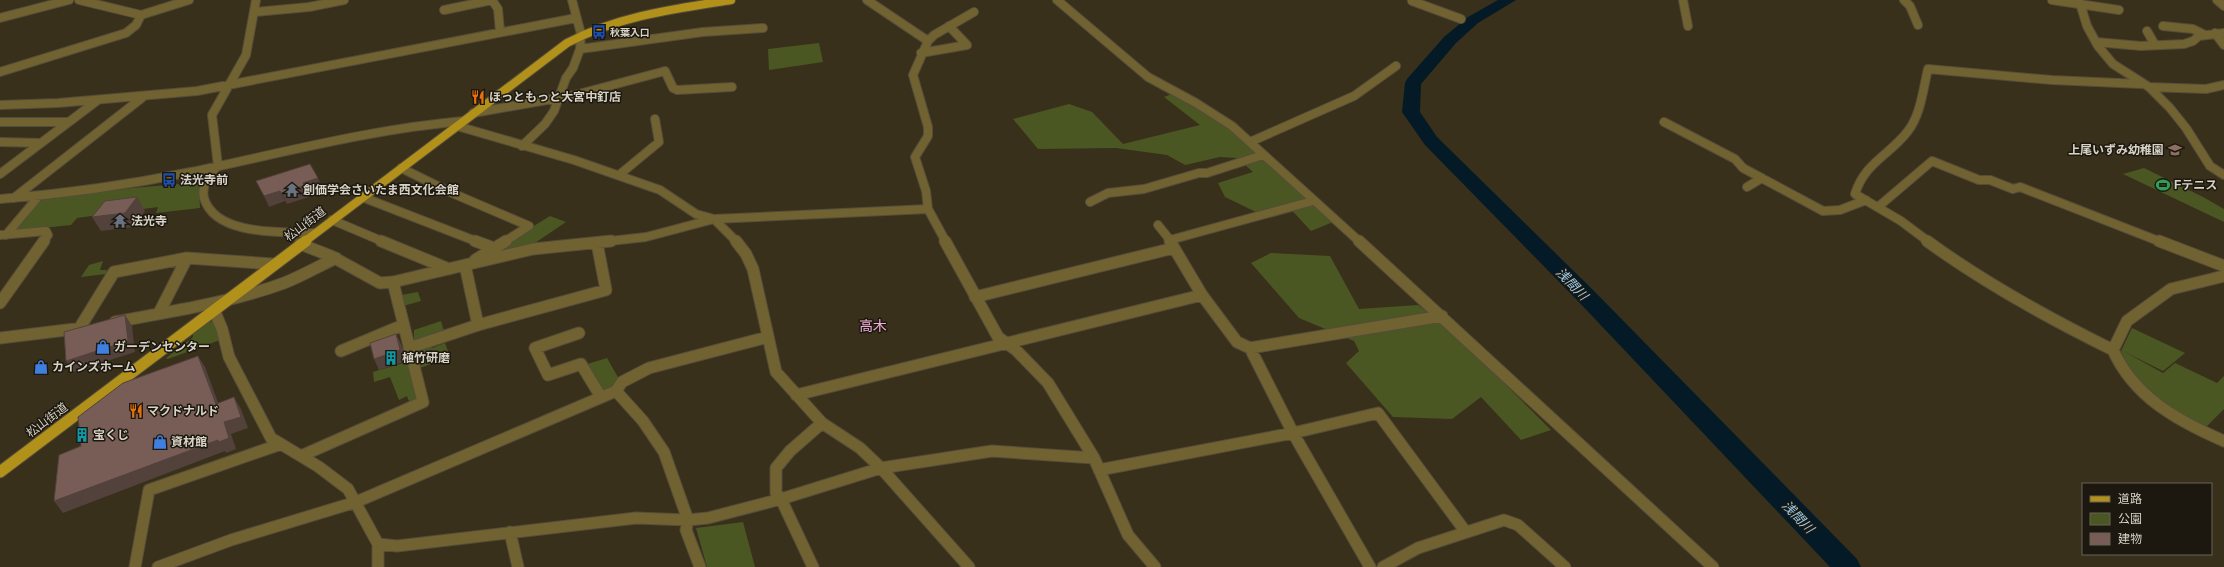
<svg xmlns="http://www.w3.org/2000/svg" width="2224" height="567" font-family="Arial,'Noto Sans JP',sans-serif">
<rect width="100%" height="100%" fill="#38301b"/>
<path fill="#4b5723" d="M819,43L823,62L769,70L768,49Z
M1172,94L1226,126L1281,172L1333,222L1311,231L1286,204L1256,212L1225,197L1218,183L1253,172L1237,158L1220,157L1185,165L1167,155L1116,148L1038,149L1013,119L1069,104L1092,112L1123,144L1200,125L1164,97Z
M2144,168L2203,197L2224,209V222L2123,174Z
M201,182L199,189L200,208L156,213L158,207L77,218L71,225L14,231L36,203L42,200L133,188Z
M550,216L566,222L529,247L479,260Z
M1271,253L1330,256L1359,309L1418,305L1451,330L1551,430L1521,440L1481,397L1452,419L1393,417L1346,363L1359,351L1354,341L1299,318L1251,263Z
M103,261L100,270H107L106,274L81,277L89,265Z
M418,292L421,301L403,306L401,295Z
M214,321L220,340L168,359L166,358L193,337V332L206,322Z
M441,321L445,335L414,344V330Z
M2132,328L2185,353L2163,371L2123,351L2163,373L2175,363L2217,383L2224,376V409L2205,428L2159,403L2131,376L2121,351Z
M445,343L450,357L420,368L415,353L418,348L430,344L432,348Z
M607,358L619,379L604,396L584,365Z
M413,360L423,400L410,404L407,396L399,400L390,377L374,382L373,372Z
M743,522L755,567H707L696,528Z"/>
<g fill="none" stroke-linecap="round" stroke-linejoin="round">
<path fill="#041a26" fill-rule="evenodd" d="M1498,0H1516L1478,23L1456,43L1421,84L1420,112L1437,137L1593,290L1857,559L1861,567H1830L1577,300L1425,145L1402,112L1405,83L1407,79L1444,37L1468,17Z"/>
<defs>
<path id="minor-far1" d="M79,0L141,15L189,0
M256,0L246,55L212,115L218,166C209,174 201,186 204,198C215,236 282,232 314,233
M492,0L498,9L500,32
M867,0L928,41L913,75L928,127V136L915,157L926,191L928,209L946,242
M1057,0L1148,77L1196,103L1232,126L1360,242
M1683,0L1688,26
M1904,0L1910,6L1918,25
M2052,0L2119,10
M2079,0L2087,26L2098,46L2113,64L2149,87L2170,108L2186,128L2210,166L2224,175
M2217,0L2224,6
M1412,1L1461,19
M444,10L492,0
M255,12L309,7L344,0
M0,18L69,0
M2163,26L2193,29L2205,35
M2147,31L2155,45
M2215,33L2224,45
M928,41L934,35L974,12
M2096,42L2141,46L2184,44L2193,41L2199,36L2224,33
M580,49L703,32L763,28
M921,53L967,45L949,26
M0,72L126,33L136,25L141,15
M2149,87L2206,89L2224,85
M0,105L58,103L197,91L576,18
M473,113L575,95L665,71L673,88L677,90L732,87
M0,122H68
M1664,122L1735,159L1743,168L1823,211L1840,210L1866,200
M457,126L574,160L660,190L696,214L714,219L737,242
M0,142L41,143
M1250,142L1354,96L1396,66
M522,146L545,124L554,111L566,78L573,68L580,49L581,34L572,0
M401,168L452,193L529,226L504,242
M0,174L98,100
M619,175L659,142L655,119
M1747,187L1762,178
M362,197L478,242
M14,198L143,97
M0,199C64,194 128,185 191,172C282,153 371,129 464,121
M1090,202L1108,193L1144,189L1199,173H1207L1263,155
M1878,207L1932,161L1979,180H1990L2013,189L2020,187L2161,242
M332,220L384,242
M1158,225L1170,240
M0,235L46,231L48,235L43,242
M6,235L39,196
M601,242L646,237L714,219L928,209
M1171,242L1170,240L1313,201
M1929,242L1901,221L1855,194C1865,162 1890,155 1908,131C1921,114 1923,89 1928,69L2052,80L2141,84"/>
<path id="minor" d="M381,241L449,269
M475,241L494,248
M736,241L746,254L753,269L776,372L822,423L860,448L881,468L969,567
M945,241L998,337L1016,350L1048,383L1094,458L1128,535L1155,567
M1170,241L1202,295
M1359,241L1713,567
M1927,241C1986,284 2048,318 2113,350
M2159,241L2224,266
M300,244L331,256L380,283L393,282L533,249L611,241
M475,260L506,241
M465,265L478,325L606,290L597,243
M2224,276L2171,289L2127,321L2113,350C2134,397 2178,421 2224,441
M975,297L1174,248
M0,303L44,241
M214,310L222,329L229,357L271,438L319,467L348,489L378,544V567
M159,313L187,258
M115,322C172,311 230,303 284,283C302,276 319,266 336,258
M79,329L114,272L187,258L273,264
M579,333L535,348L548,375L581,364L601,397
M0,338L83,328
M409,348L478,325
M341,351L403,325
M616,391L643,421L664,452L688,520L686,530L700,567
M796,395L1202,295L1237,342L1250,348
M301,456L423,402L393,282
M1099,470L1293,433L1250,348L1442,316
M510,532L518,567
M378,544L397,546L636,518L688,520L708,518L781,499L881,468L992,451L1094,458
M135,567L149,490L281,444
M158,567L231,540L356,502L616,391L622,382L649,368L768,337
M813,567L781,499L776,493V468L790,451L822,423
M1370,567L1293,433L1378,413L1465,531
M1383,567L1418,548L1504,520L1518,525L1565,567"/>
<path id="major-far1" d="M304,242L567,43C619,16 674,9 731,0"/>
<path id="major" d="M0,472L306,241"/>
</defs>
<use href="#minor-far1" stroke="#554d3a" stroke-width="10"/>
<use href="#minor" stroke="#554d3a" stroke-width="13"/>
<use href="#major-far1" stroke="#554d3a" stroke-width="10"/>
<use href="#major" stroke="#554d3a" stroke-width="13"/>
<use href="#minor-far1" stroke="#716232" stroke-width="8"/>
<use href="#minor" stroke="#716232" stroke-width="11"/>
<use href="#major-far1" stroke="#b19119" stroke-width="8"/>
<use href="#major" stroke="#b19119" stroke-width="11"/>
</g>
<path fill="#53413c" d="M318,178L323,189L308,194L309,197L287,204L281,193L303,183Z
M280,191L285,201L269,207L264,196Z
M137,197L145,211L133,227L101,231L92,217Z
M125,315L132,326L135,352L73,372L66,361Z
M396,334L402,346L406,361L379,370L374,359Z
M198,356L205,367L223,416L216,404Z
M234,397L241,409L248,428L231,434L236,449L226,453L225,451L63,513L54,501Z"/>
<path fill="#775d55" stroke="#53413c" d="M310,164L318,178L303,183L304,186L281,193L280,191L264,196L256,181Z
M137,197L125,213L92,217L105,201Z
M125,315L128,341L66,361L64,332Z
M396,334L400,350L374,359L370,343Z
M198,356L216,404L234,397L241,417L224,422L229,438L219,442L218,440L54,501L59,455L81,446L78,417L123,383Z"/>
<defs>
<symbol id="bus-bare" viewBox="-9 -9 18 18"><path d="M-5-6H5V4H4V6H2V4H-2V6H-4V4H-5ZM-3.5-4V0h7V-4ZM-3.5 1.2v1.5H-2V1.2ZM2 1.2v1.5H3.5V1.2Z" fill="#1a4fb4" stroke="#1c180f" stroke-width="2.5" paint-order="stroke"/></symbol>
<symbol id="restaurant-bare" viewBox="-9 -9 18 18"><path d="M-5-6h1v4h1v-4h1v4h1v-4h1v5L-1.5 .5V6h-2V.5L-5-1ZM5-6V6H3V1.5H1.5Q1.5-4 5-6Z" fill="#e8710a" stroke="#1c180f" stroke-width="2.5" paint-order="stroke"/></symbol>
<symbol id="school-bare" viewBox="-9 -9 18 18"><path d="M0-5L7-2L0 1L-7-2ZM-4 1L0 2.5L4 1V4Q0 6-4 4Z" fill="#8d6e63" stroke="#1c180f" stroke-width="2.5" paint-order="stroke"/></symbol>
<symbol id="stadium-bare" viewBox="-9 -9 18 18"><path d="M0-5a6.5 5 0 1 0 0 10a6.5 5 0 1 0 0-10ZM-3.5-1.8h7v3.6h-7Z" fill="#2e9e5b" stroke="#1c180f" stroke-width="2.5" paint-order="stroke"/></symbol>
<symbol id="temple-bare" viewBox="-9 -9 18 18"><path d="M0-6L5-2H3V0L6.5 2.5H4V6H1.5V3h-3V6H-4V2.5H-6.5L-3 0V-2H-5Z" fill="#6b7280" stroke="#1c180f" stroke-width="2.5" paint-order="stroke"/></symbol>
<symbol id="shop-bare" viewBox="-9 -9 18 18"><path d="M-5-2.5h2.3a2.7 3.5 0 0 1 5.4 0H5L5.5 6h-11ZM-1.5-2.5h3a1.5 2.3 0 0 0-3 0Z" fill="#3f7fe0" stroke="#1c180f" stroke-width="2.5" paint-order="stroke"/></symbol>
<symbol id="building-bare" viewBox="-9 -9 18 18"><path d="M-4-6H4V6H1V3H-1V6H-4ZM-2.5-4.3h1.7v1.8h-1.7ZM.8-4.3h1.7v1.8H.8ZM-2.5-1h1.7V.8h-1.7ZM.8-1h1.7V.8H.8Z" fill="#0f9aa8" stroke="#1c180f" stroke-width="2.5" paint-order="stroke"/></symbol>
</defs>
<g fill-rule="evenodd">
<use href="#bus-bare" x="589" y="22" width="20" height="20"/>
<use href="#restaurant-bare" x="468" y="87" width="20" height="20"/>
<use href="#school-bare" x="2165" y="140" width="20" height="20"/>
<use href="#bus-bare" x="159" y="170" width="20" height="20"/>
<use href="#stadium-bare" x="2153" y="175" width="20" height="20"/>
<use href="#temple-bare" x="282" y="180" width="20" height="20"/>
<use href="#temple-bare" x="110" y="211" width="20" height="20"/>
<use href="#shop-bare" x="93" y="337" width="20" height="20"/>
<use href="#building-bare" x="381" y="348" width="20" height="20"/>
<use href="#shop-bare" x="31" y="357" width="20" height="20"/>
<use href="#restaurant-bare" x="126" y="401" width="20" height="20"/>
<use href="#building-bare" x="72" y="425" width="20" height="20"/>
<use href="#shop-bare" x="150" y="432" width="20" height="20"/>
</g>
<g text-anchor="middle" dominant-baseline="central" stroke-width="3" stroke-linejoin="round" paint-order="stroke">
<g font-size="10" font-weight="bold" fill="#d8d3c6" stroke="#1c180f" text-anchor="start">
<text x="610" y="32">秋葉入口</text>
</g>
<g font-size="12" font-weight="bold" fill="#d8d3c6" stroke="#1c180f" text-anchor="start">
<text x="489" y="97">ほっともっと大宮中釘店</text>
<text x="2164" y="150" text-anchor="end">上尾いずみ幼稚園</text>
<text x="180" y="180">法光寺前</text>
<text x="2174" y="185">Fテニス</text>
<text x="303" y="190">創価学会さいたま西文化会館</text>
<text x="131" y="221">法光寺</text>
<text x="114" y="347">ガーデンセンター</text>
<text x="402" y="358">植竹研磨</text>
<text x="52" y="367">カインズホーム</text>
<text x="147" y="411">マクドナルド</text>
<text x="93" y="435">宝くじ</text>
<text x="171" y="442">資材館</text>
</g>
<g font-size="12" fill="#d8d3c6" stroke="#1c180f">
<text transform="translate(305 224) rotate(-37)">松山街道</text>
<text transform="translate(47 420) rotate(-37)">松山街道</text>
</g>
<g font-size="13" font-style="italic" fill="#9acff2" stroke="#1c180f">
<text transform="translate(1572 284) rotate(46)">浅間川</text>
<text transform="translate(1798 517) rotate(46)">浅間川</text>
</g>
<g font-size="14" fill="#f3adda" stroke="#1c180f">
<text x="873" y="326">高木</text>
</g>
</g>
<rect x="2082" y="483" width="130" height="72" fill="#1c180f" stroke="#676358"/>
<rect x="2090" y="496" width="20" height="6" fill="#b19119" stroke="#676358"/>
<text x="2118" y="503" font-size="12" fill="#d8d3c6">道路</text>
<rect x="2090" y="513" width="20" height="12" fill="#4b5723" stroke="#676358"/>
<text x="2118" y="523" font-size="12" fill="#d8d3c6">公園</text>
<rect x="2090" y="533" width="20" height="12" fill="#775d55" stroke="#676358"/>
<text x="2118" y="543" font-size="12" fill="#d8d3c6">建物</text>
</svg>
